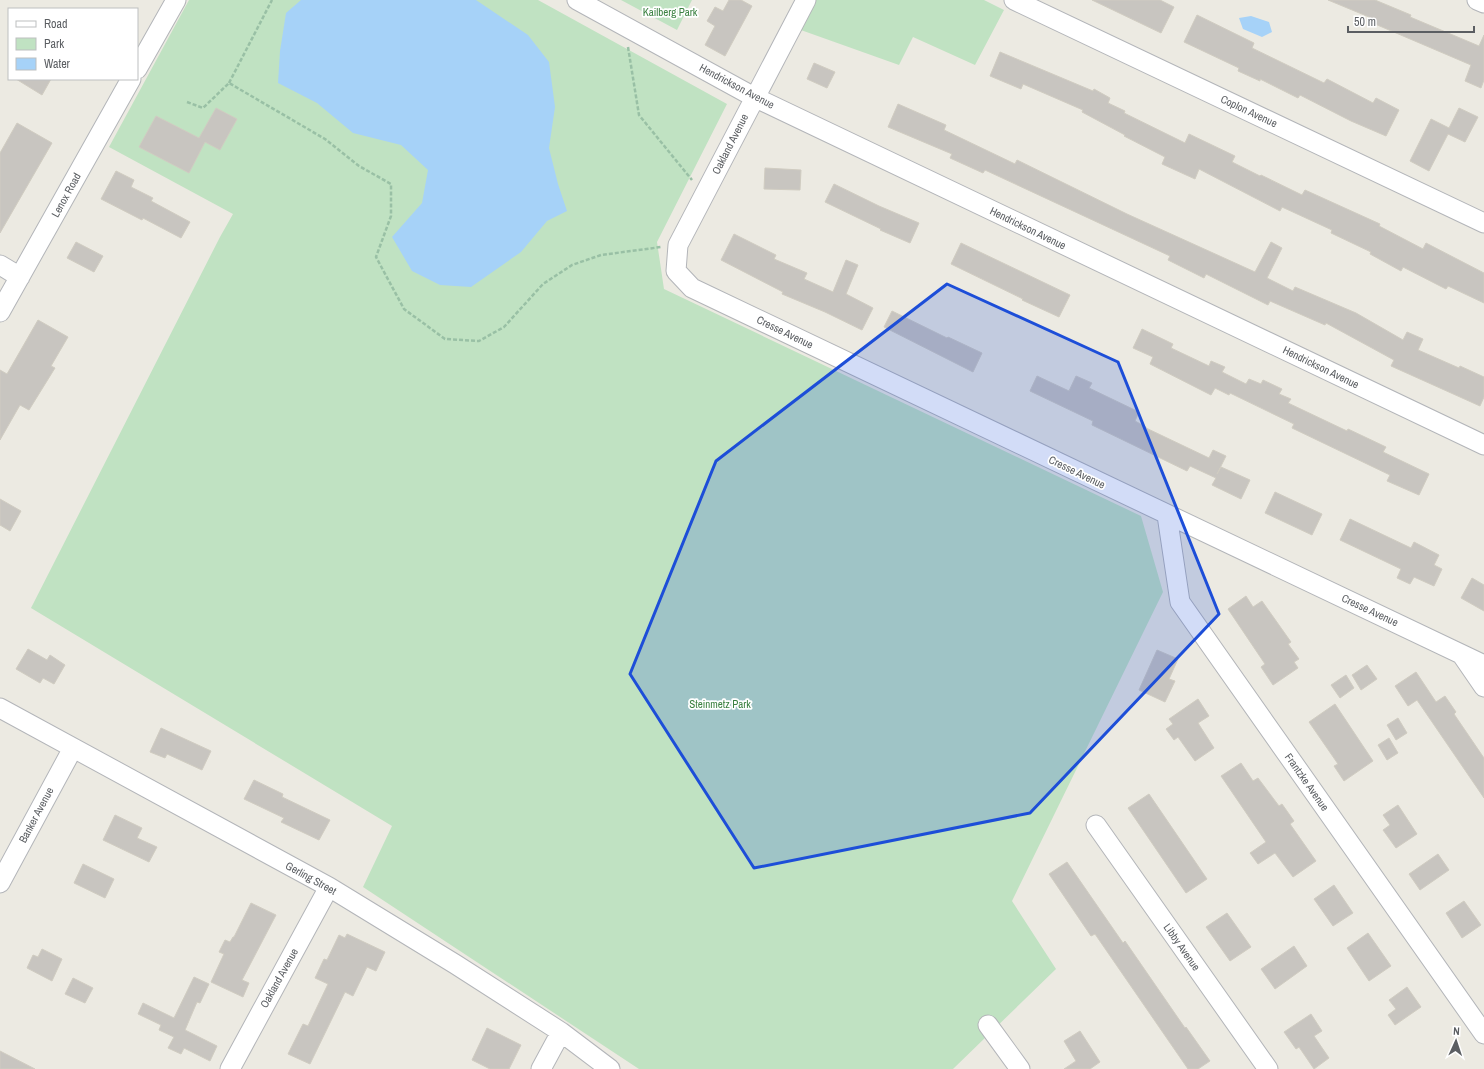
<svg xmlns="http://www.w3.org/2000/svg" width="1484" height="1069" font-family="'Archivo Narrow',sans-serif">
<rect width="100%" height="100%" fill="#eceae2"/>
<path fill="#c0e2c2" d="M189,0H538L727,104L657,242L664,289L1141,516L1163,592L1012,901L1056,969L953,1069H639L363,887L392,826L31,608L220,237L233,214L109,147Z
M621,0H692L677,30Z
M813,0H984L1004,10L975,65L913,37L899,65L798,29Z"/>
<path fill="#a6d2f8" d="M301,0H476L528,35L549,62L555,107L549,148L558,184L567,211L547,221L521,252L471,287L440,285L412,271L392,237L422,203L428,170L401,145L353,133L317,103L278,83L280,51L286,13Z
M1251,16L1269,22L1272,32L1262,37L1243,29L1239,18Z"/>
<path fill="#c8c5c0" stroke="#d0ccc1" d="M729,0H741L752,6L725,56L705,45L715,26L707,21L715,7L723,11Z
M1092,0H1160L1174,7L1161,33Z
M1328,0H1375L1411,15L1410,17L1479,46L1484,35V80L1481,88L1465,81L1471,65L1368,21L1369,17Z
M1197,15L1254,43L1252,48L1324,83L1327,79L1373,103L1376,98L1399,110L1386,136L1351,121L1300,95L1298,98L1260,79V81L1238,71L1239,68L1184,42Z
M1000,52L1093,91L1094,89L1110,98L1108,103L1125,111L1124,113L1185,143L1189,134L1235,156L1232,162L1260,176L1261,175L1302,195L1305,190L1380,224L1379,226L1423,249L1426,243L1484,273V303L1448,286L1446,289L1403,267L1401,271L1370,254L1371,252L1331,233L1332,230L1282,207L1280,211L1199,169L1195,179L1162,164L1165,157L1124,136L1125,135L1082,112L1083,110L1023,84L1021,89L990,76Z
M814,63L835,72L827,88L807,79Z
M16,79H51L42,95Z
M898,104L946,125L944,130L1015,164L1017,160L1127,214L1255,272L1271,242L1282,248L1267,278L1293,291L1295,287L1356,313L1403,340L1407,332L1423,339L1418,350L1459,368L1460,366L1484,377V397L1480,406L1391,366L1394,360L1326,323L1325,325L1270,301L1268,305L1206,274L1204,278L1168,260L1170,256L985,170L983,173L950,158L952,154L888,127Z
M216,108L237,119L220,150L205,142L189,173L139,147L156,116L199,138Z
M1459,108L1478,117L1465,142L1448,134L1429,171L1410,161L1431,119L1449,128Z
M17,123L52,143L0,233V153Z
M765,168L801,170L800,190L764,189Z
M116,171L134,180L131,187L153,198L151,201L190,222L181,238L143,218L142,220L101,199Z
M834,184L879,206L919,223L910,243L880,230L881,229L825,202Z
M734,234L776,255L774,259L807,273L804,279L833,292L846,260L858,265L846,294L873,308L862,330L825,312L782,294L783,292L721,260Z
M76,242L103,256L94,272L67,258Z
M961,243L1070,295L1059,317L1022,300L1023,299L951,264Z
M892,311L947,338L948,337L982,353L973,372L884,327Z
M38,320L68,337L51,366L55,368L29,410L20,405L0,440V370L7,374Z
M1142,329L1173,344L1171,348L1209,366L1211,361L1225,367L1222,372L1246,384L1249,379L1261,384L1263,380L1282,389L1279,394L1291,399L1288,403L1347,431L1348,429L1386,447L1383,452L1429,474L1419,495L1387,481L1390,475L1292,428L1294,424L1230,393L1229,395L1215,388L1211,395L1150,364L1153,357L1133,348Z
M1037,376L1069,391L1076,376L1092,383L1089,388L1139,412L1135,421L1146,427V428L1209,458L1213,450L1226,456L1217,474L1221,467L1250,480L1241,499L1212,485L1216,478L1190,466L1187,471L1092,425L1093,421L1030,391Z
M1275,492L1322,514L1312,535L1265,513Z
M0,499L21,511L10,531L0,525Z
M1350,519L1411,548L1414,542L1439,555L1434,565L1442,569L1434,586L1414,577L1410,584L1397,578L1401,569L1340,540Z
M1472,578L1484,585V611L1461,598Z
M1246,596L1253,607L1262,601L1291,642L1288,644L1299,659L1294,662L1298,668L1273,685L1261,667L1265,664L1228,609Z
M28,649L47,660L50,655L65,665L54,684L43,678L40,683L16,669Z
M1157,650L1178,659L1169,679L1175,681L1165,702L1139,690Z
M1367,665L1377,679L1361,690L1352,675Z
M1416,672L1436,702L1445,696L1456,712L1454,714L1484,758V798L1417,700L1408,706L1395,686Z
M1346,675L1354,688L1340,698L1331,685Z
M1198,699L1209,716L1198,723L1214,748L1195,761L1178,737L1174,740L1166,729L1173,724L1169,719Z
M1335,704L1373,761L1344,781L1334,766L1338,764L1309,722Z
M1398,718L1407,733L1396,740L1387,725Z
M161,728L211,751L202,770L167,754L165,758L150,752Z
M1389,738L1398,753L1387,760L1378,745Z
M1241,763L1253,781L1258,778L1279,806L1282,804L1294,821L1290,824L1316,861L1293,877L1275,853L1258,864L1250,853L1266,842L1221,776Z
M254,780L283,794L282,797L330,820L319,840L281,822L284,818L244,799Z
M1149,794L1207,879L1186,893L1128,808Z
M1398,805L1417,834L1396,848L1383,830L1390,825L1383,815Z
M115,815L142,828L137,838L157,847L149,862L103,840Z
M1438,854L1449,870L1420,890L1409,874Z
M1067,862L1123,943L1125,941L1185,1028L1186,1027L1210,1061L1198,1069H1188L1095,934L1091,936L1049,874Z
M83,864L114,879L105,898L74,883Z
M1334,885L1353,913L1333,926L1314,899Z
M1464,901L1481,925L1462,938L1446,913Z
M251,903L276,915L242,980L249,983L243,997L211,982L224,954L219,952L225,940L230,942L233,937H234Z
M1227,913L1251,947L1230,961L1206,927Z
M1368,933L1391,966L1369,981L1347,948Z
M347,934L385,952L376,971L367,967L353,996L345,992L310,1064L288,1054L303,1024L308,1026L328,984L315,978L324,959L327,960L339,935L345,938Z
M1294,946L1307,966L1275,989L1261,969Z
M42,949L62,959L52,981L27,968L33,955L38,957Z
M194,977L209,984L200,1003L197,1002L185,1030L217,1046L210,1061L184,1048L181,1054L168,1048L174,1037L159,1030L161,1025L138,1014L143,1003L174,1018Z
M73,978L93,988L85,1003L65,994Z
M1407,987L1421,1007L1395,1025L1388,1015L1396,1009L1389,1000Z
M1311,1014L1322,1031L1314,1036L1329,1058L1314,1069L1299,1047L1296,1049L1284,1032Z
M487,1028L521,1045L509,1069H490L472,1060Z
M1080,1031L1100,1062L1090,1069H1064L1076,1061L1064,1041Z
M0,1051L35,1069H0Z"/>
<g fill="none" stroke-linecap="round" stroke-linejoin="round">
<defs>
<path id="minor" d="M577,0L754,97L1484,445
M806,0L678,245L676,271L692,288L1484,665
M1014,0L1484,223
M1477,0L1484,3
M137,69L176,0
M0,265L20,277
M0,312L131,79
M1167,515L1180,602L1484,1034
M1462,655L1484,687
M0,708L329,887L455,964L561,1032L610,1069
M1096,825L1268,1069
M0,883L73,748
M988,1025L1020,1069
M230,1069L329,887
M541,1069L561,1032"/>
</defs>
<use href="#minor" stroke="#b3b5b9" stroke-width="21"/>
<path stroke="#99c0a5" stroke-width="2.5" stroke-dasharray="4 2" stroke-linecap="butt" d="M628,47L639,115L692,180
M229,83L272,0
M187,102L203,108L229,83L325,139L359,166L391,184V216L376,257L404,309L445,339L479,341L504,327L543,284L572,265L601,255L661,247"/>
<use href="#minor" stroke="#fff" stroke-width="19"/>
</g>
<path fill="#1d4ed8" fill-opacity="0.2" stroke="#1d4ed8" stroke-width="3" stroke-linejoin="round" d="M947,284L1118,362L1219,614L1030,813L754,868L630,674L716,461Z"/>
<g text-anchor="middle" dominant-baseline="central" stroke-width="3.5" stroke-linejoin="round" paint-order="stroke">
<g font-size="11" fill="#3b8141" stroke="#fff">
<text x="670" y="12">Kailberg Park</text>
<text x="720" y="704">Steinmetz Park</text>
</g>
<g font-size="11" fill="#5b5e62" stroke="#fff">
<text transform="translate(737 86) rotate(28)">Hendrickson Avenue</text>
<text transform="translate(1249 111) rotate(25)">Coplon Avenue</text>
<text transform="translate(730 144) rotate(-63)">Oakland Avenue</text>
<text transform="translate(66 195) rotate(-61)">Lenox Road</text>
<text transform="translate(1028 228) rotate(26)">Hendrickson Avenue</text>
<text transform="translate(785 332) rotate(26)">Cresse Avenue</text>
<text transform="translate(1321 367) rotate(26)">Hendrickson Avenue</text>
<text transform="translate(1077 472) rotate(26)">Cresse Avenue</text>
<text transform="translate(1370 610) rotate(25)">Cresse Avenue</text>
<text transform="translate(1307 782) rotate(55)">Frantzke Avenue</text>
<text transform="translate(36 815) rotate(-62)">Banker Avenue</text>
<text transform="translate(311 878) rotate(29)">Gerling Street</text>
<text transform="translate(1182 947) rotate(55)">Libby Avenue</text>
<text transform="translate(279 978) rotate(-61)">Oakland Avenue</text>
</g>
</g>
<rect x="8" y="8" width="130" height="72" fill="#ffffff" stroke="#bdbfc0"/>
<rect x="16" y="21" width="20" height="6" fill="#ffffff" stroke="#bdbfc0"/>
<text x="44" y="28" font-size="12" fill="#5b5e62">Road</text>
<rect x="16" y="38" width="20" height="12" fill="#c0e2c2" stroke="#bdbfc0"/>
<text x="44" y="48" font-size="12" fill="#5b5e62">Park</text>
<rect x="16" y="58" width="20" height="12" fill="#a6d2f8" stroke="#bdbfc0"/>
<text x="44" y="68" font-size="12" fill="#5b5e62">Water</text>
<g transform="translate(1456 1041) rotate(3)" stroke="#ffffff" stroke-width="3" paint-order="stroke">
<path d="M0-3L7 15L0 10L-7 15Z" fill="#5b5e62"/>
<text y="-6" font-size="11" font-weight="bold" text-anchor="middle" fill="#5b5e62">N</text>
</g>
<path d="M1348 26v6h126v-6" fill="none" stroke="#5b5e62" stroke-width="2"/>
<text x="1354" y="26" font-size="12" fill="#5b5e62" stroke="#ffffff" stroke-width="3" paint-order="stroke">50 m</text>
</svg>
